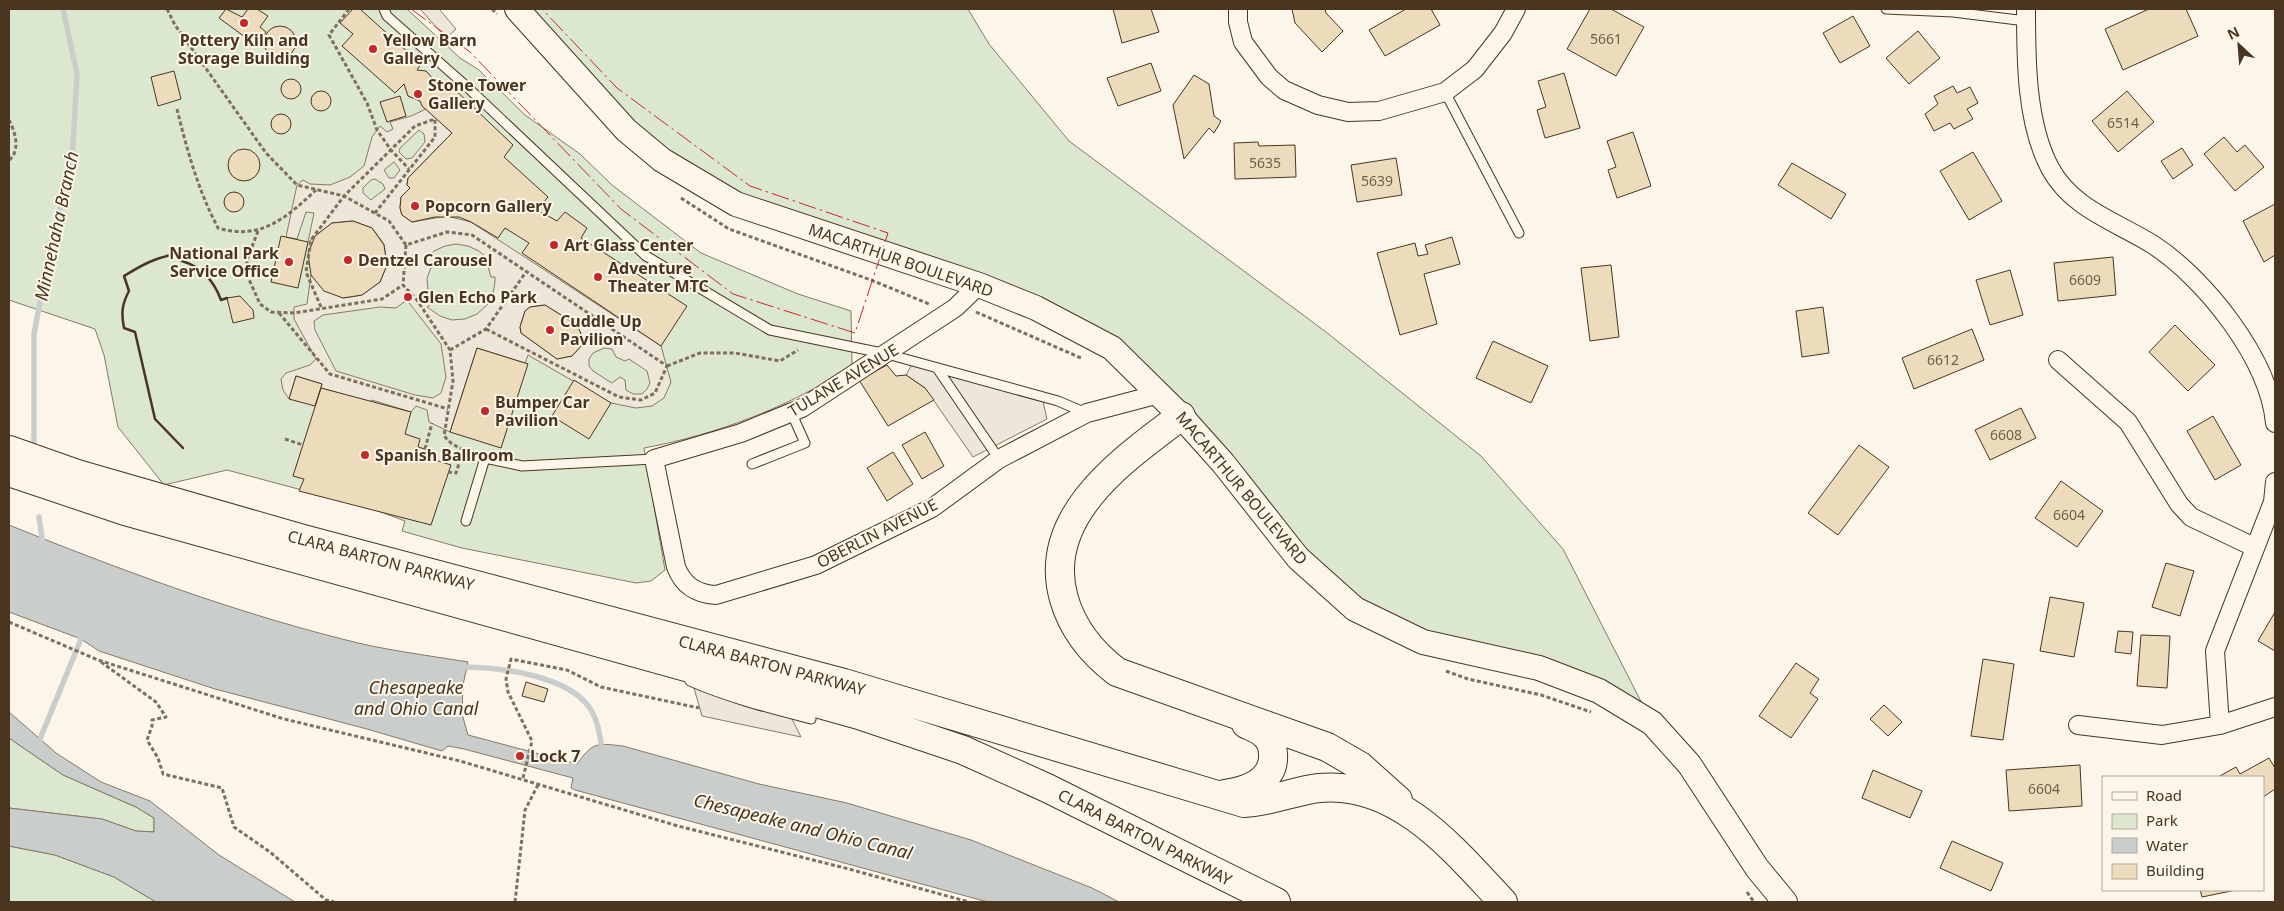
<svg xmlns="http://www.w3.org/2000/svg" width="2284" height="911" font-family="'Noto Sans',sans-serif">
<rect width="100%" height="100%" fill="#fbf6e9"/>
<path fill="#dce7d0" stroke="#887966" d="M9,9H407L460,58L479,70L525,115L580,154L612,185L701,253L798,294L851,311L852,366C789,407 719,434 644,448L665,570L651,581L636,583L462,548L402,531L405,521L373,509L227,470L164,485L118,427L104,355L95,329L9,300Z
M517,9H968L989,44L1069,141L1326,332L1481,456L1563,549L1652,723L1355,609L1112,348L736,204L662,160Z
M9,738L63,775L136,807L154,818V832L136,831L102,819L9,808Z
M9,846L55,855L114,877L156,902H9Z"/>
<path fill="#ede7d9" stroke="#887966" fill-rule="evenodd" d="M420,9H439L456,29L446,38Z
M426,109L452,133L408,178L407,185L410,188L401,197L400,208L402,215L412,222L447,216L471,222L661,346L671,382L664,398L652,406L636,408L611,403L528,355L525,363L477,348L450,432L429,422L427,410L416,406L411,412L372,400L370,402L321,388L322,384L296,376L289,399L283,390L281,379L286,373L310,365L316,359L294,319V307L307,304L311,275L343,298L362,295L380,282L387,265L384,244L372,228L353,221L332,223L308,242L314,213L306,212L297,239L286,237L297,185L303,180L310,184L330,185L350,177L364,166L372,137L380,126L387,132L393,129L390,122L411,116ZM419,130L424,134L425,142L412,158L406,159L399,152L400,148ZM394,162L400,170L394,178H389L384,170ZM375,179L383,184L385,189L371,200L363,193V188L371,180ZM456,244L468,246L479,251L488,259L490,263L488,266L491,277H495V282L493,294L487,305L477,314L465,319L452,320L440,316L427,307L435,301L428,290L427,278L431,268L424,261L434,251L445,246ZM407,300L441,344L446,377L441,393L433,398L415,395L336,371L315,330L314,321L323,315L380,307L396,308ZM545,305L577,325L582,336V345L572,356L557,359L521,333L520,327L525,311L530,307ZM604,348L612,349L616,357L625,361L629,359L647,371L650,383L647,389L642,394H633L626,390L625,380L620,377L612,383L593,371L589,366V359L593,353Z
M914,361L1042,397L1047,419L973,457L925,388L906,375Z
M692,681L789,713L801,737L702,716Z"/>
<path fill="#c9cecd" stroke="#887966" d="M9,525C118,569 228,610 342,639C383,650 426,655 468,662L463,685L462,714L468,735L577,764C593,742 596,743 623,746L759,784L847,803L971,840L1092,888L1119,902H988L575,790L571,788L573,778L464,749L448,746L442,751L367,729L215,689L99,651L81,639L9,612Z
M9,712L56,753L101,782L150,801L219,855L295,902H156L114,877L55,855L9,846V808L102,819L136,831L154,832V818L136,807L63,775L9,738Z"/>
<g fill="none" stroke-linecap="round" stroke-linejoin="round">
<path stroke="#c9cecd" stroke-width="5.5" d="M34,444V334L50,249L72,161L77,74L63,9
M39,517L43,545
M468,667C503,668 567,676 589,707C597,718 599,731 601,743
M40,739L81,639L77,632"/>
</g>
<path fill="#ecdcbc" stroke="#4a3520" d="M226,9L242,17L248,9H257L268,16L260,27L266,32L256,45L219,18Z
M353,9H360L421,64L417,70L426,71L435,81L449,84L513,145L504,157L548,197L537,210L557,221L565,212L587,228L581,238L687,306L661,346L522,253L529,243L505,228L498,238L471,222L459,217H435L412,222L402,215L400,208L401,197L410,188L407,185L408,178L452,133L422,106L420,101L408,96L404,84L395,93L342,46L353,34L340,23Z
M1113,9H1151L1159,32L1122,43Z
M1292,9H1325L1326,13L1343,31L1322,52L1295,23Z
M1406,9H1431L1440,25L1385,56L1369,30Z
M1590,9H1611L1644,27L1616,76L1567,49Z
M2149,9H2186L2198,36L2123,70L2105,29Z
M1853,16L1870,46L1840,63L1823,33Z
M264 42a16 16 0 1 1 32 0a16 16 0 1 1-32 0Z
M1918,31L1940,58L1909,84L1886,58Z
M1151,63L1161,91L1118,106L1107,78Z
M174,71L181,99L158,106L151,77Z
M1564,73L1580,128L1545,138L1537,110L1546,107L1538,81Z
M1194,75L1209,84L1214,116L1221,121L1214,133L1209,128L1184,159L1173,105Z
M281 89a10 10 0 1 1 20 0a10 10 0 1 1-20 0Z
M1953,86L1957,93L1970,87L1978,103L1967,109L1973,119L1954,129L1950,123L1934,131L1925,114L1938,104L1934,96Z
M2127,91L2154,122L2118,152L2092,121Z
M311 101a10 10 0 1 1 20 0a10 10 0 1 1-20 0Z
M400,96L406,116L387,122L380,102Z
M271 124a10 10 0 1 1 20 0a10 10 0 1 1-20 0Z
M1633,132L1651,186L1617,198L1608,170L1616,167L1607,141Z
M2224,137L2237,152L2245,145L2264,167L2235,191L2204,154Z
M1258,142L1259,146L1295,145L1296,177L1235,179L1234,143Z
M2182,148L2193,165L2173,179L2161,161Z
M228 165a16 16 0 1 1 32 0a16 16 0 1 1-32 0Z
M1973,152L2002,201L1969,220L1940,171Z
M1396,158L1402,195L1357,202L1351,165Z
M1792,163L1846,194L1831,219L1778,185Z
M224 202a10 10 0 1 1 20 0a10 10 0 1 1-20 0Z
M2275,204V255L2264,262L2243,221Z
M353,221L372,228L384,245L387,265L380,282L362,295L343,298L324,291L311,275L308,254L315,236L332,223Z
M281,236L308,242L298,288L271,282Z
M1452,237L1460,264L1424,274L1437,324L1400,335L1377,253L1415,243L1418,256L1428,254L1425,245Z
M2113,257L2116,295L2058,301L2054,263Z
M1611,265L1619,337L1590,341L1581,268Z
M2010,270L2023,315L1990,325L1976,280Z
M240,296L253,310L254,318L233,323L227,298Z
M545,305L577,325L582,336V345L572,356L557,359L521,333L520,327L525,311L530,307Z
M1823,307L1829,353L1802,357L1796,311Z
M2175,325L2215,365L2188,391L2149,352Z
M1972,329L1984,360L1914,389L1902,358Z
M1493,341L1548,366L1531,403L1476,378Z
M477,348L528,364L501,448L450,432Z
M887,365L896,376L906,375L925,388L934,400L888,426L859,380Z
M296,376L322,384L315,406L289,399Z
M574,380L611,403L589,439L552,416Z
M321,388L411,412L405,434L420,439L418,447L432,451L429,458L451,465L431,525L299,491L304,479L293,476Z
M2021,408L2036,438L1990,460L1975,430Z
M2213,416L2241,465L2215,480L2187,431Z
M925,432L944,466L922,479L902,445Z
M1859,445L1889,467L1838,535L1808,513Z
M893,452L913,484L887,501L867,468Z
M2061,481L2103,511L2077,547L2035,518Z
M2166,563L2194,571L2180,616L2152,607Z
M2050,597L2084,603L2074,657L2040,651Z
M2275,612V651L2258,641Z
M2118,631L2133,632L2131,654L2115,652Z
M2141,635L2170,636L2167,688L2137,686Z
M1983,659L2014,664L2003,740L1971,736Z
M1796,663L1819,679L1810,693L1818,699L1791,738L1759,716Z
M526,682L548,689L544,702L522,696Z
M1884,705L1902,722L1888,736L1870,719Z
M2269,758L2275,768V789L2263,797V777H2218L2236,767L2240,774Z
M2080,765L2082,806L2009,811L2006,770Z
M1873,770L1922,791L1910,818L1862,798Z
M1952,841L2003,863L1991,891L1940,868Z
M2200,890H2236L2202,897Z"/>
<g fill="none" stroke-linecap="round" stroke-linejoin="round">
<defs>
<path id="service" d="M384,9L387,16L465,85L646,256L770,330L887,354L1058,401L1086,413
M1886,9L1953,12L2026,21
M1445,92L1519,233
M937,368L999,459
M752,464L805,443L791,412
M466,521L485,458L522,466L654,459
M690,681C729,698 769,708 811,719"/>
<path id="minor" d="M1238,9V22L1243,42L1269,77L1284,90L1318,105L1348,112L1379,111L1445,92L1475,69L1503,33L1516,9
M2026,9C2026,59 2026,123 2050,168C2072,209 2115,221 2152,244C2205,278 2269,359 2275,423
M979,285L955,308L802,408L741,433L654,459L676,567C683,585 696,594 716,595L816,565L932,508L999,459L1087,413L1159,394
M2058,360L2128,422L2179,504L2191,517L2254,547
M2078,725L2162,735L2220,725L2275,707
M2220,725L2215,651L2273,502L2275,482"/>
<path id="secondary" d="M517,9L626,130L662,160L736,204L979,285L1036,308L1112,348L1181,416L1223,463L1298,558L1355,609L1423,642L1539,668L1599,691L1652,723L1689,764L1757,868L1785,902"/>
<path id="trunk" d="M1181,416C1124,459 1040,516 1064,599C1073,630 1092,653 1117,672L1327,747L1360,766L1398,800
M9,450L77,474L303,539L844,683L1244,803C1270,802 1294,791 1319,788C1398,780 1455,851 1503,902
M9,472L125,511L859,715L963,750L1047,788L1276,902
M1224,794C1246,791 1275,782 1273,754C1273,747 1270,739 1264,734C1259,729 1252,727 1246,724"/>
</defs>
<use href="#service" stroke="#4a3520" stroke-width="11"/>
<use href="#minor" stroke="#4a3520" stroke-width="20"/>
<use href="#secondary" stroke="#4a3520" stroke-width="26"/>
<use href="#trunk" stroke="#4a3520" stroke-width="30"/>
<path stroke="#7f6f5c" stroke-width="3" stroke-dasharray="4 2.5" stroke-linecap="butt" d="M167,9L175,25L266,153L297,185L344,196L389,221L406,245L447,232L472,235L667,366
M349,9L329,35L367,103L377,130L391,150L409,169
M492,9L497,14
M177,109C187,150 198,190 218,228C261,241 287,217 316,190
M9,120C15,131 21,151 9,160
M681,198L729,229L871,280L929,304
M258,231L247,260V275L260,304L271,312L294,313L382,299L403,285
M406,245L403,285L417,300L450,350L453,381L444,436L452,444L472,454
M321,307L306,272L311,240L344,196L415,126L435,119V137L375,213
M976,312L1081,358
M279,313L330,374L448,409
M486,329L619,397L641,400L655,393L667,366
M450,350L486,329L526,272
M667,366L700,353H735L780,361L798,350
M285,439L303,445
M425,449L432,423
M448,472L456,473L463,451
M9,622L98,660L284,719L460,761L678,826L845,868L969,902
M101,662L156,702L166,717L152,720V726L147,740L158,758L163,774L222,788L234,827L270,852L326,900L334,902
M1446,671L1468,679L1541,695L1591,712
M523,778L532,741L508,692L506,679L511,659L567,670L601,687L699,708
M1747,892L1754,902
M515,902L525,810L539,783"/>
<use href="#service" stroke="#fbf6e9" stroke-width="9"/>
<use href="#minor" stroke="#fbf6e9" stroke-width="18"/>
<use href="#secondary" stroke="#fbf6e9" stroke-width="24"/>
<use href="#trunk" stroke="#fbf6e9" stroke-width="28"/>
<path stroke="#4a3520" stroke-width="2.5" d="M183,448L155,419L135,332L124,328C121,313 122,304 129,291L124,276C142,265 156,257 177,254L182,261C202,267 214,281 221,300L227,298"/>
<path stroke="#c62828" stroke-width="1" stroke-dasharray="18 4 2.5 4" stroke-linecap="butt" d="M411,9L470,52L621,209L733,294L855,333L888,233L750,186L617,88L542,9"/>
</g>
<g fill="#c62828" stroke="#fbf6e9" stroke-width="2">
<circle cx="244" cy="23" r="5"/>
<circle cx="373" cy="49" r="5"/>
<circle cx="418" cy="94" r="5"/>
<circle cx="415" cy="206" r="5"/>
<circle cx="554" cy="245" r="5"/>
<circle cx="348" cy="260" r="5"/>
<circle cx="289" cy="262" r="5"/>
<circle cx="598" cy="277" r="5"/>
<circle cx="408" cy="297" r="5"/>
<circle cx="550" cy="330" r="5"/>
<circle cx="485" cy="411" r="5"/>
<circle cx="365" cy="455" r="5"/>
<circle cx="520" cy="756" r="5"/>
</g>
<g text-anchor="middle" dominant-baseline="central" stroke-width="4" stroke-linejoin="round" paint-order="stroke">
<g font-size="14" fill="#725f47">
<text x="1606" y="38">5661</text>
<text x="2123" y="122">6514</text>
<text x="1265" y="162">5635</text>
<text x="1377" y="180">5639</text>
<text x="2085" y="279">6609</text>
<text x="1943" y="359">6612</text>
<text x="2006" y="434">6608</text>
<text x="2069" y="514">6604</text>
<text x="2044" y="788">6604</text>
</g>
<g font-size="16" font-weight="bold" fill="#4a3520" stroke="#fbf6e9" text-anchor="start">
<text x="244" y="40" text-anchor="middle">Pottery Kiln and<tspan x="244" dy="18">Storage Building</tspan></text>
<text x="383" y="40">Yellow Barn<tspan x="383" dy="18">Gallery</tspan></text>
<text x="428" y="85">Stone Tower<tspan x="428" dy="18">Gallery</tspan></text>
<text x="425" y="206">Popcorn Gallery</text>
<text x="564" y="245">Art Glass Center</text>
<text x="279" y="253" text-anchor="end">National Park<tspan x="279" dy="18">Service Office</tspan></text>
<text x="358" y="260">Dentzel Carousel</text>
<text x="608" y="268">Adventure<tspan x="608" dy="18">Theater MTC</tspan></text>
<text x="418" y="297">Glen Echo Park</text>
<text x="560" y="321">Cuddle Up<tspan x="560" dy="18">Pavilion</tspan></text>
<text x="495" y="402">Bumper Car<tspan x="495" dy="18">Pavilion</tspan></text>
<text x="375" y="455">Spanish Ballroom</text>
<text x="530" y="756">Lock 7</text>
</g>
<g font-size="16" fill="#4a3520" stroke="#fbf6e9">
<text transform="translate(901 260) rotate(19)">MACARTHUR BOULEVARD</text>
<text transform="translate(843 380) rotate(-31)">TULANE AVENUE</text>
<text transform="translate(1242 488) rotate(50)">MACARTHUR BOULEVARD</text>
<text transform="translate(877 533) rotate(-27)">OBERLIN AVENUE</text>
<text transform="translate(381 560) rotate(15)">CLARA BARTON PARKWAY</text>
<text transform="translate(772 665) rotate(15)">CLARA BARTON PARKWAY</text>
<text transform="translate(1145 837) rotate(27)">CLARA BARTON PARKWAY</text>
</g>
<g font-size="18" font-style="italic" fill="#4a3520" stroke="#fbf6e9">
<text transform="translate(56 226) rotate(-78)">Minnehaha Branch</text>
<text x="416" y="687">Chesapeake<tspan x="416" dy="21">and Ohio Canal</tspan></text>
<text transform="translate(803 826) rotate(14)">Chesapeake and Ohio Canal</text>
</g>
</g>
<rect width="2284" height="911" fill="none" stroke="#4a3520" stroke-width="20"/>
<rect x="2102" y="776" width="162" height="115" fill="#fbf6e9" stroke="#b4a999"/>
<rect x="2112" y="792" width="25" height="8" fill="#fbf6e9" stroke="#b4a999"/>
<text x="2146" y="801" font-size="15" fill="#4a3520">Road</text>
<rect x="2112" y="814" width="25" height="15" fill="#dce7d0" stroke="#b4a999"/>
<text x="2146" y="826" font-size="15" fill="#4a3520">Park</text>
<rect x="2112" y="838" width="25" height="15" fill="#c9cecd" stroke="#b4a999"/>
<text x="2146" y="851" font-size="15" fill="#4a3520">Water</text>
<rect x="2112" y="864" width="25" height="15" fill="#ecdcbc" stroke="#b4a999"/>
<text x="2146" y="876" font-size="15" fill="#4a3520">Building</text>
<g transform="translate(2239 45) rotate(334)" stroke="#fbf6e9" stroke-width="4" paint-order="stroke">
<path d="M0-4L9 19L0 12L-9 19Z" fill="#4a3520"/>
<text y="-8" font-size="14" font-weight="bold" text-anchor="middle" fill="#4a3520">N</text>
</g>
</svg>
